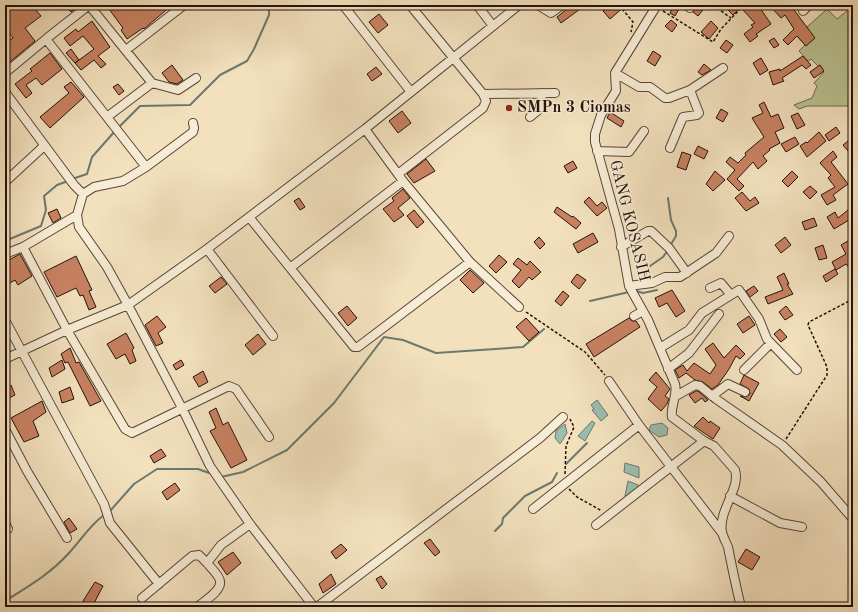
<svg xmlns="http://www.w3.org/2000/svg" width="858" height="612" font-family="'Old Standard TT',serif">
<rect width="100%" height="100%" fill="#f3e1be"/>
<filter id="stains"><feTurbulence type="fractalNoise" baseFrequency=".005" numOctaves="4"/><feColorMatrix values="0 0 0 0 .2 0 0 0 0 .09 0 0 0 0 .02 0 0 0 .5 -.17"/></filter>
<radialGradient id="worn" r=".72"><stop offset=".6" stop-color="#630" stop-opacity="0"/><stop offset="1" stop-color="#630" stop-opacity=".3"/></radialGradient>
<path fill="#bac392" stroke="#6e6a4e" d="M853,6V106H807L799,109L794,105L812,98L817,86L814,83L824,72L811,59L808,61L799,51L805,45L797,36L827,9L837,19Z"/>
<path fill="#9bbeb0" stroke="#6b796e" d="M597,400L608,415L601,421L592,410L594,409L591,405Z
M592,421L595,423L585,441L578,436Z
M662,423L668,428L667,435L659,437L649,430L651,425Z
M565,424L567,433L560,444L555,438L556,431Z
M625,463L639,467V478L624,472Z
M628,481L638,485V489L629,497L625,496Z"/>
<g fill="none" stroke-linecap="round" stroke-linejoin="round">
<path stroke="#6b796e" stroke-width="2" d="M118,128L140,106L190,105L220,75L247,61L254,49L269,15V5
M72,179L87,174L92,157L115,131
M668,198L671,220L676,231V236L670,246
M5,241L41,226L46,210L44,196L57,185L68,181
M642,281L650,266L663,257L668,250
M636,291L643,293L657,290
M590,301L629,292
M566,464L587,443
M221,477L243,472L287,450L334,403L384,337L403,340L436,353L523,347L544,329
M110,511L134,484L157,469H198L212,474
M495,531L502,524L503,518L525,496L552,482L557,473
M5,601C29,586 50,574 69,553C81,540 90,525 104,515"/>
</g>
<path fill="#c98262" stroke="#23110a" d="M5,5L9,11L16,5H42L35,9L41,16L25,28L35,41L5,66V43L13,38L5,27Z
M65,5H73L76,8L71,12Z
M113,5H172L144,29L143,28L127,39L121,30L123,28L109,9Z
M572,5H577L580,9L561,23L557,17Z
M611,5H626L610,19L603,11Z
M674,5L680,7L675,16L670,13Z
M694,5H707L698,16L693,12L695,9Z
M723,5H733L738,10L733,15Z
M748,5H758L771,24L756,34L758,36L750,42L744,34L753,27L751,25L755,23L743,10Z
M769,5H801L794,10L815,38L806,46L797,36L788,45L783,40L794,29L785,15L781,18Z
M379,14L388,25L378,33L369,22Z
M671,20L677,25L672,32L665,26Z
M92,21L110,47L98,56L106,64L101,68L94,60L81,70L75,63L94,49L83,36L70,46L64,38L76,29L78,32Z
M711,21L718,28L709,39L701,32Z
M774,38L779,45L774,48L769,41Z
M726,40L733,45L727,53L720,48Z
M71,49L79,60L75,63L66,53Z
M653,51L661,56L655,66L647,61Z
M50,53L62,69L42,85L36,78L26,85L32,93L26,98L15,84L32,71L30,69Z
M803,56L811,65L806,69L802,65L782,78L784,81L773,85L769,72L780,69V71Z
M761,58L768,70L760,75L753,63Z
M704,64L711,70L702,75L698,72Z
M172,65L183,80L177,84L169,82L162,73Z
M820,65L824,71L814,78L810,72Z
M376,67L382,74L372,81L367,74Z
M71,82L84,97L50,128L40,117L69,93L64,87Z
M118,84L124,91L119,95L113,87Z
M764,102L771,117L778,114L784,128L775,132L780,143L769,149L770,150L763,156L767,161L758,169L753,162L737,179L744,186L739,191L727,179L735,170L726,162L730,157L738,163L746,155L745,153L764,137L752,118L763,113L759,105Z
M721,109L728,113L723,122L716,118Z
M402,111L411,123L398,133L389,121Z
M610,112L624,121L621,127L607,118Z
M798,113L805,125L797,129L791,116Z
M836,127L840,133L829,141L825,135Z
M819,132L826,141L807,157L800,146L806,142L807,143Z
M795,137L799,144L786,152L781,144Z
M853,137V147L848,151L843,145Z
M698,146L708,151L704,159L694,154Z
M833,151L837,157L831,162L848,184L833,195L836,200L827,205L821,195L835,187L828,178L831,175L820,163Z
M682,152L691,155L686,170L677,167Z
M426,159L435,171L414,183L407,174Z
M573,161L577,168L568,173L564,166Z
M715,171L725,180L713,191L706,184Z
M792,171L798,177L788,187L782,181Z
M810,186L817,192L810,199L803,192Z
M403,189L410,198L398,208L404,215L394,222L383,209L394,201L392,198Z
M742,192L750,201L755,197L759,203L746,211L735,198Z
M589,197L597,206L602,202L607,208L597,216L584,202Z
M299,198L305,207L300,210L294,201Z
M853,206V224L849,220L834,229L827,217L835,212L838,218Z
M557,207L572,217L573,216L581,223L576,229L554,212Z
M57,209L61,218L53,223L48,213Z
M414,210L424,222L417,228L407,216Z
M814,218L817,226L805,230L802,222Z
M593,233L598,242L578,253L573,244Z
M539,237L545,244L540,249L534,242Z
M785,237L791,245L781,253L775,245Z
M853,238V272L846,264L836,270L832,262L846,254L841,245Z
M823,245L827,258L819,260L815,248Z
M20,254L32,276L18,285L15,280L5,286V259L9,260Z
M499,255L507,262L496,273L489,266Z
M76,256L92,290L89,291L96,307L89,310L83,295L80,296L76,288L57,297L44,272Z
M518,258L527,265L530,261L541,272L532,280L529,277L519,288L512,281L521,270L513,264Z
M835,269L838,274L826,282L823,276Z
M470,270L484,283L473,293L460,280Z
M784,273L789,284H787L793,294L768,304L765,297L783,290L777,277Z
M577,274L586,280L579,289L571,282Z
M221,277L227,284L215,293L209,286Z
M754,286L758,291L750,297L746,291Z
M672,290L685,311L676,317L667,303L659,307L655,298Z
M563,291L569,296L561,306L555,301Z
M347,306L357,318L348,326L338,313Z
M786,306L793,315L785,320L779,312Z
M157,316L166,327L158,333L163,343L156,346L145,325Z
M749,316L755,325L743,333L737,324Z
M526,318L539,332L529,341L516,327Z
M629,318L632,321H636L640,327L594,357L586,344Z
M780,329L787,337L781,342L774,334Z
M126,333L134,348L132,350L136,361L130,364L125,354L116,359L107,344Z
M258,334L266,344L253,355L245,345Z
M713,343L724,358L736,345L745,354L740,359L736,356L729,369L718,385L712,389L703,382L695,380L686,373L679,378L675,370L683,365L687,371L694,363L710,374L716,365L705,349Z
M70,348L76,363L79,362L101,401L90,406L68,362L65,363L61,354Z
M62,360L65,369L52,377L49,368Z
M181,360L184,365L176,370L173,365Z
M203,371L208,382L199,387L193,377Z
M656,372L670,389L665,396L669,399L667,404L661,411L648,399L657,387L649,380Z
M744,375L759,383L749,401L740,396L746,397L750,394L749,389L740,384Z
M11,385L15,395L5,400V389Z
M70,387L74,399L62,403L59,392Z
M696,391H698L708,400L705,402L702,398L695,403L689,395Z
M42,401L46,412L33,421L39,436L24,442L11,418Z
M216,408L223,425L228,422L247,460L231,468L210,431L216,428L209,412Z
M703,417L709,423L710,421L720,428L713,439L694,426Z
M161,449L166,456L154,463L150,456Z
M175,483L180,490L167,500L162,492Z
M69,518L77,529L70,533L64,522Z
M430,539L440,552L435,556L424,543Z
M341,544L347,550L336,559L331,552Z
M746,549L760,557L752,570L738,562Z
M233,552L241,563L227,575L218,562Z
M331,574L336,584L323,593L319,584Z
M381,576L387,584L382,589L376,579Z
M95,582L103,586L92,607L83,601Z"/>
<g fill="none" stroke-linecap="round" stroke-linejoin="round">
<defs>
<path id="minor" d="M89,5L152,83L107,117
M343,5L411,92
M477,5L493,26
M538,5L551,13L562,5
M657,5L615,73L616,91L601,115L595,134V142L619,229L629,286L648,320L675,384C678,396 670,406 672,417L704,441L714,446L735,470C741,489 718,510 722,532C723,537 726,542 728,547C732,567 736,587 741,607
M686,5L690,8
M803,11L809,5
M46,39L89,5
M126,50L184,5
M5,73L46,39L146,167L123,181L94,187L83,194
M615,73L639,87H650L665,98H669L690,90L699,113L697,115L683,117L670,148
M152,83L178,90L196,78
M690,90L723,68
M5,92L74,185L83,194L77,215L23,247L67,330L125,429L132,433L229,386L236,389L269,437
M483,94L555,93
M530,117L541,108L542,93
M365,129L403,181L470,262L519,307
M597,151L629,152L644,131
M146,167L193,132L194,128L193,123
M398,174L483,108L486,101L483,94L410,5
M5,182L44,146
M77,215L79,227L107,267L128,305L183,410L210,466L250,524L314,607
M249,217L354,347H358L470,262
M621,247L648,231H651L669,248L687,273
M207,249L273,336
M5,254L23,247
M290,268L403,181
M629,286L652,283L665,277H680L716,253L729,236
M710,288L721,283L731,295
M634,316L643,311
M5,320L104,504L110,523L159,584
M660,348L689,330L702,313L739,290L759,319L767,339L797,370
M5,359L67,330L128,305L207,249L365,129L519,5
M668,369L689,353L719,314
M744,370L771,343
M609,381L639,425L722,533
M676,396L695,385L700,386L716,399L782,445L821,482L853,519
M712,396L728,384L745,392
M5,429L27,471L67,538
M730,496L780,523L802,527
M533,509L639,425
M5,523L8,529
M596,525L704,441
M142,598L192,556L199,555L207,563
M197,607C203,602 222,591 220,581C219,575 211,568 207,563L221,545L250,524
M317,607L540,438L563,417"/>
</defs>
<use href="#minor" stroke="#574537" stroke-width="10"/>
<path stroke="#23110a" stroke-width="1.5" stroke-dasharray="3 2" stroke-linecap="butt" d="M619,5L633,22L631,32
M713,5L731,18
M663,11L713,42L721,29L742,7L740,5
M526,312L585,352L605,375
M786,439L827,375V367L808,325L809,322L853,299
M565,474L566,446L574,427L570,419
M569,489L577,497L602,511"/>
<use href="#minor" stroke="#f7ecd5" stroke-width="8"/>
</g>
<circle fill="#8f2418" stroke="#f7ecd5" stroke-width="1.5" cx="509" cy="108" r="4"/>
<g text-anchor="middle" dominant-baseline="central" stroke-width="3" stroke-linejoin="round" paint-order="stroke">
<g font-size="16" font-weight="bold" fill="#23110a" stroke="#f7ecd5" text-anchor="start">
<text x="517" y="108">SMPn 3 Ciomas</text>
</g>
<g font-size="16" fill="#23110a" stroke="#f7ecd5">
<text transform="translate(629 221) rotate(76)">GANG KOSASIH</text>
</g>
</g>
<rect width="858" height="612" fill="none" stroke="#f3e1be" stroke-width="20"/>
<rect x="6" y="6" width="846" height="600" fill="none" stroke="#23110a" stroke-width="2"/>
<rect x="10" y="10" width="838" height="592" fill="none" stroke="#23110a"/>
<rect width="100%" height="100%" filter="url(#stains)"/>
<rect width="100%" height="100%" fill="url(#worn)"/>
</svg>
